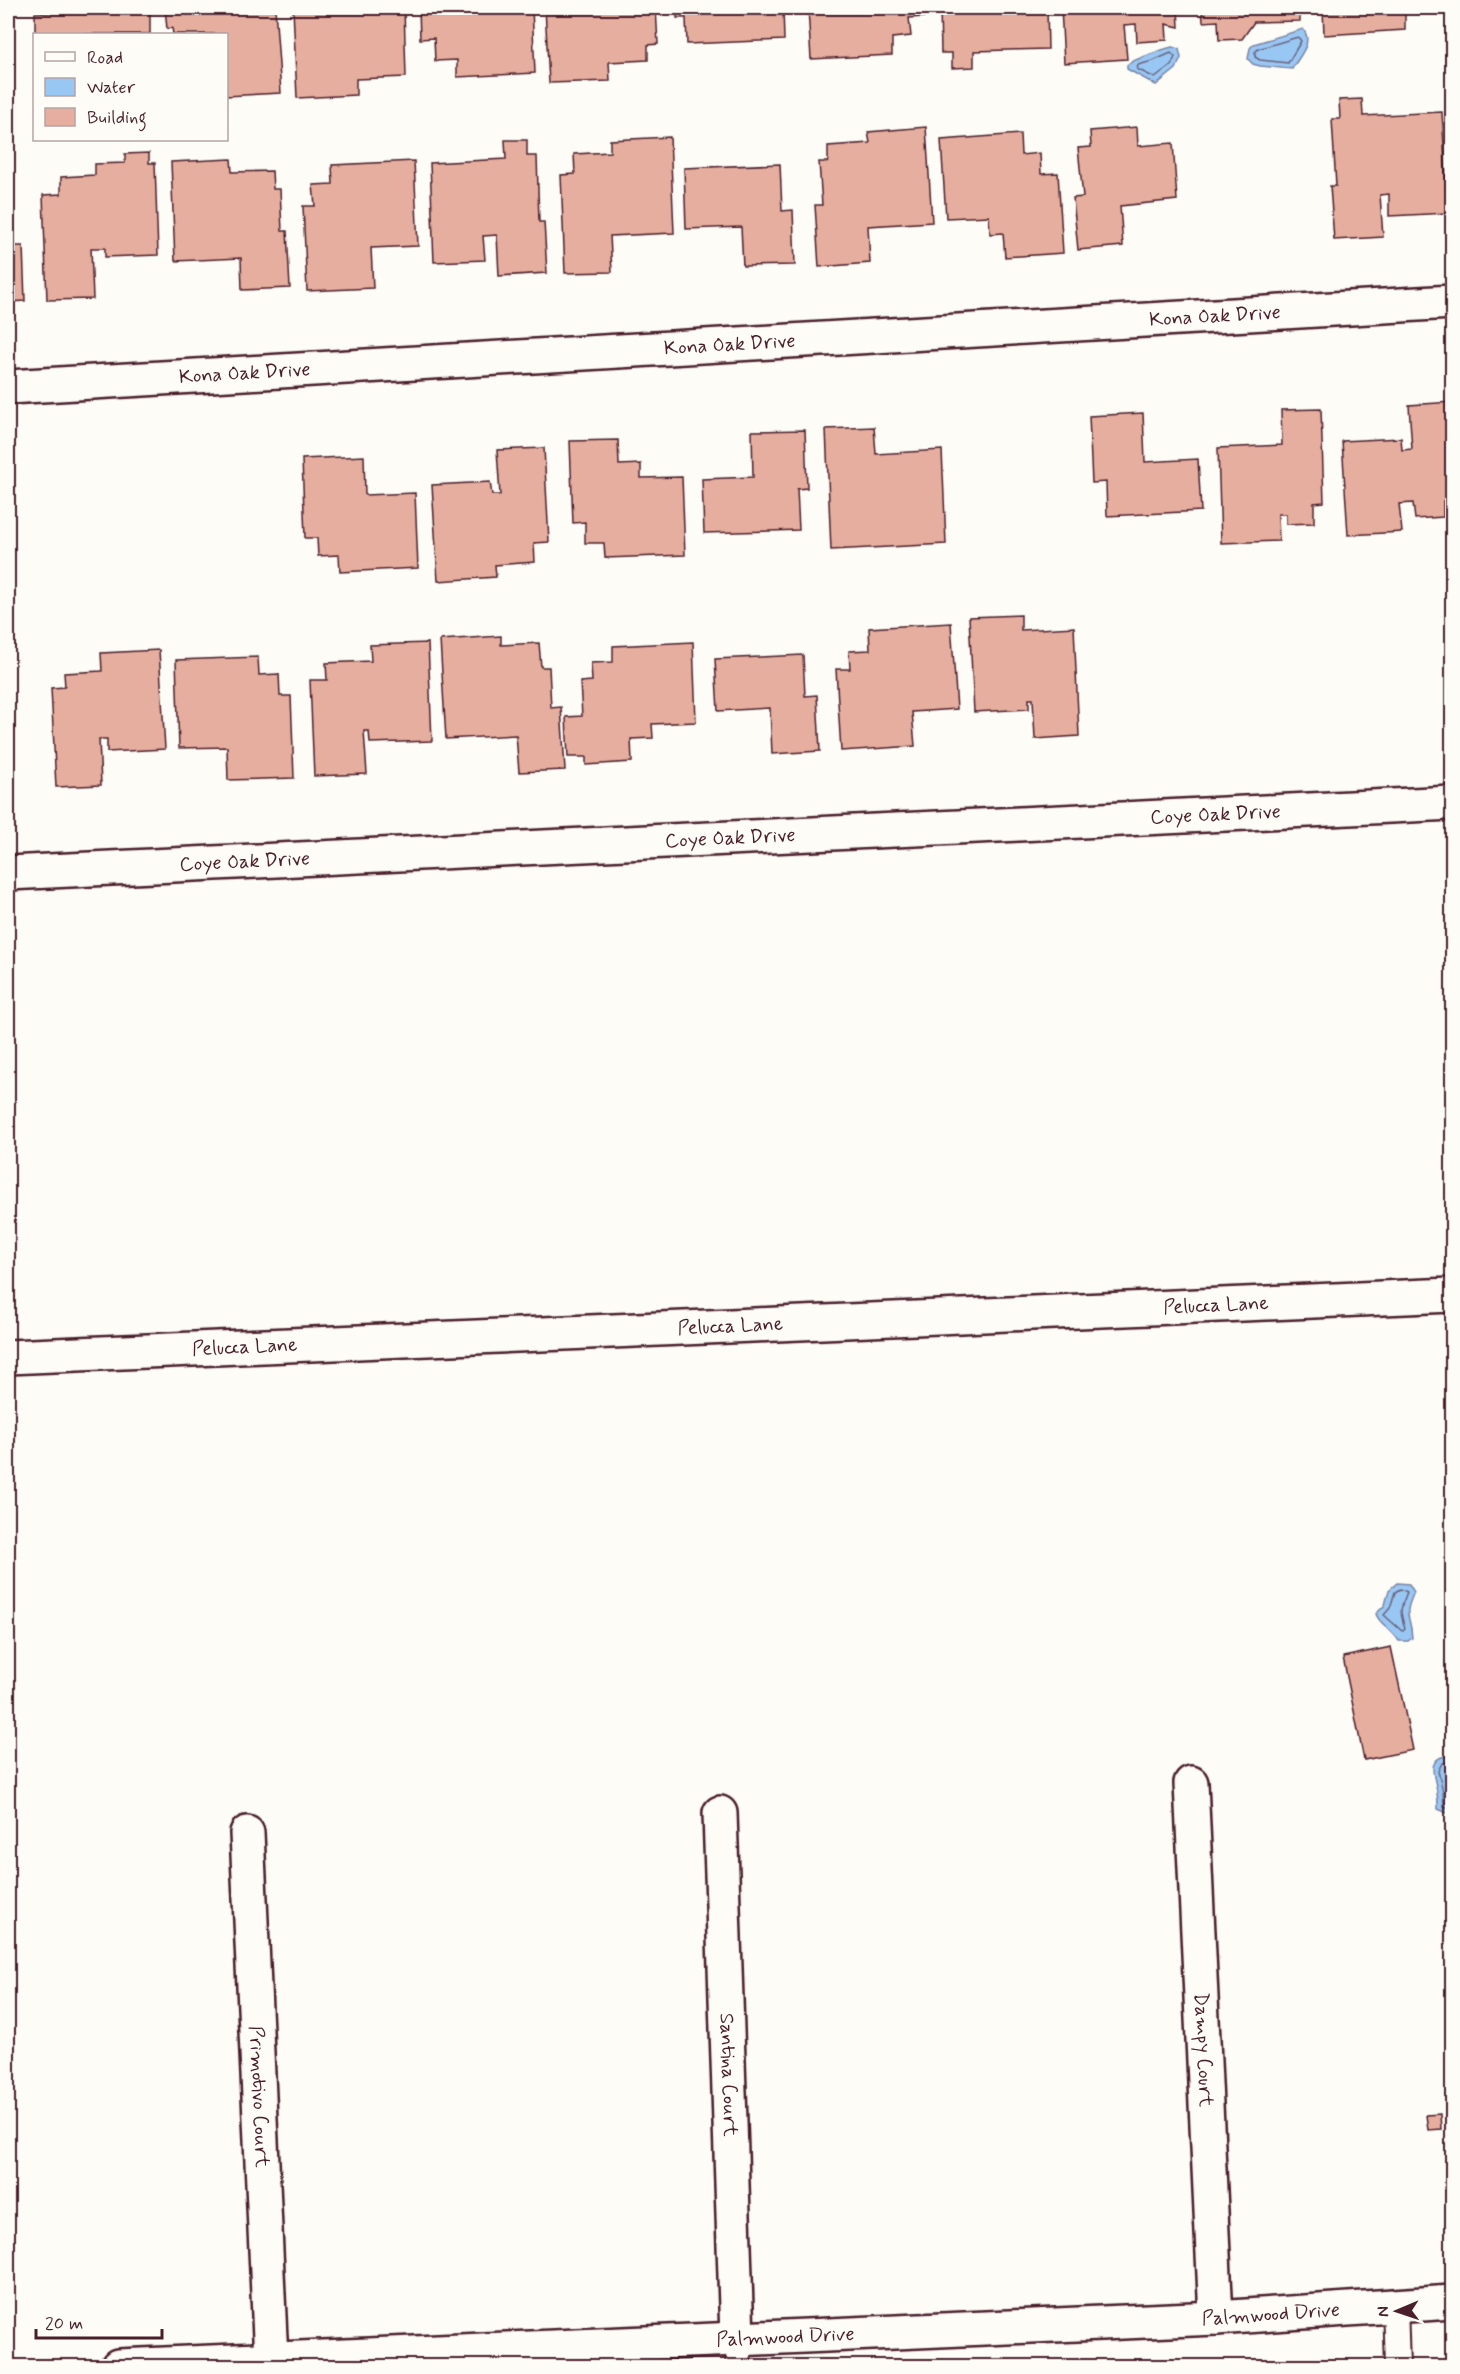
<svg xmlns="http://www.w3.org/2000/svg" width="1460" height="2374" font-family="Mynerve,sans-serif">
<rect width="100%" height="100%" fill="#fdfcf7"/>
<filter id="ink" filterUnits="userSpaceOnUse"><feTurbulence type="fractalNoise" baseFrequency=".0167" numOctaves="2"/><feDisplacementMap in="SourceGraphic" scale="12" xChannelSelector="R" yChannelSelector="G"/><feConvolveMatrix kernelMatrix="1 2 1 2 8 2 1 2 1" color-interpolation-filters="sRGB"/></filter>
<g filter="url(#ink)">
<path fill="#99c7f4" stroke="#7984a4" stroke-width="1.5" d="M1303,29C1314,43 1299,56 1292,69L1260,66L1253,64L1248,59L1250,48L1254,44Z
M1172,47L1179,49L1181,58L1176,69L1156,85L1127,69V65C1130,61 1164,49 1172,47Z
M1397,1583L1409,1584L1414,1592C1402,1619 1411,1613 1412,1638L1408,1641H1399C1392,1629 1379,1624 1376,1614L1385,1605L1389,1590Z
M1445,1756H1452V1815L1438,1809C1438,1804 1438,1799 1437,1794C1437,1780 1424,1761 1445,1756Z"/>
<g fill="none" stroke-linecap="round" stroke-linejoin="round">
<path stroke="#6a627b" stroke-width="1.5" d="M1298,37L1301,41L1288,63L1260,60L1255,57V52L1258,49Z
M1171,53L1175,57L1171,66L1155,78L1137,69L1138,65L1153,61Z
M1400,1589L1407,1592C1400,1610 1399,1610 1405,1628L1402,1631L1384,1615L1390,1608L1395,1592Z
M1452,1762L1442,1763L1438,1771L1443,1792L1444,1806L1452,1809"/>
</g>
<path fill="#e6ae9e" stroke="#4a1f2b" stroke-width="1.5" d="M81,8H150V34H35V13L82,12Z
M165,8H275L281,93L226,96V34H173L172,28L167,29Z
M293,8H404L406,77L356,79V95L297,98Z
M419,8H532L535,73L457,77V60L435,61L434,38L420,39Z
M545,8H656L658,44L648,45V60L609,62L610,81L549,83Z
M677,8H783L784,40L687,44L686,18H677Z
M808,8H923L924,17L909,18L911,36L892,38V55L811,59Z
M940,8H1047L1048,49L974,51V67L952,68V53H941Z
M1061,8H1178L1179,27L1166,24L1167,40L1137,42L1136,24L1124,25L1127,59L1064,63Z
M1202,8H1300V21L1254,22L1242,39L1219,40L1218,21L1203,22Z
M1323,8H1423V9L1405,10V30L1324,35Z
M1362,99L1363,116L1442,112L1448,213L1389,216V194L1380,195L1383,237L1334,240L1330,186H1336L1332,119H1340L1339,100Z
M926,127L932,222L868,226L870,263L819,267L815,205H822L819,162H828V146L870,143L868,132Z
M1137,127L1138,146L1173,143L1177,200L1120,206L1123,246L1078,250L1073,198L1083,197L1078,148L1091,147L1090,131Z
M1020,134L1021,155L1040,153L1041,174L1058,173L1063,253L1005,257L1003,233L990,234L989,216L946,218L941,140Z
M670,137L674,233L610,236L612,272L565,273L561,175L575,174L574,154L610,152V140Z
M505,140H527V156H537L539,222H544L547,273L499,276L497,235L483,236L485,260L434,262L430,163L506,159Z
M149,153V163H155L158,255L105,257V248H91L93,299L47,300L43,195L61,194V177L95,175V164L125,163V154Z
M231,159L232,172L272,171L273,189H280L282,231H287L290,288L242,290L241,258L175,261L171,162Z
M414,161L418,246L371,248L373,288L307,291L303,206H315L313,185L333,184L332,165Z
M780,164L782,211L793,210L795,265L743,266L741,227L686,229L684,168Z
M8,198H11L13,246H23L25,301L8,302Z
M1452,402V500L1443,501V517L1415,519L1413,503L1399,504L1402,532L1348,535L1342,441L1401,438L1402,450L1412,449L1409,405Z
M1321,409L1324,502L1314,503V523L1286,524V514H1278L1279,541L1221,543L1218,448L1282,445L1281,410Z
M1143,413L1145,462L1198,459L1201,511L1107,516L1106,482L1092,483L1089,416Z
M874,427L876,454L942,450L946,544L831,550L826,429Z
M805,430L807,488L797,489L799,530L704,533L702,479L753,477L752,431Z
M618,440L619,465L641,464V478L682,477L685,555L605,558L604,543H585V522L573,523L570,441Z
M544,448L549,542L534,543L535,562L495,565L496,577L438,581L432,485L490,482L492,495H500L497,450Z
M364,456L365,495L415,493L418,568L340,572L339,555L318,556L317,538H305L302,459Z
M1021,615V630L1074,627L1079,736L1035,739L1033,699H1029V709L974,712L969,617Z
M951,623L957,709L912,712L915,746L841,751L836,669H850L849,651L870,650L869,628Z
M501,636V645L539,643L541,667H549L551,708L561,707L565,770L519,772L516,735L446,739L440,640Z
M693,642L696,722L652,724L653,738L631,739L632,762L586,765V757H568L566,717L582,716L580,682L592,681L591,663L613,662V646Z
M428,643L432,741L370,743L369,731H364L367,774L314,776L310,680H327L326,663L371,661L370,645Z
M159,650L165,749L107,752V739H99L101,785L56,787L51,688L65,687L64,673L102,671L101,653Z
M803,655L805,696L817,695L820,751L772,754L770,708L718,711L715,659Z
M258,657L259,675L279,674L280,696H291L294,778L228,780L227,747L179,748L176,660Z
M1391,1647L1413,1750L1364,1760L1343,1657Z
M1440,2114L1441,2129L1428,2130L1426,2115Z"/>
<g fill="none" stroke-linecap="round" stroke-linejoin="round">
<defs>
<path id="lane" d="M1395,2306L1397,2366
M737,2338L739,2366"/>
<g id="street">
<path id="s1" d="M8,387L1452,302"/>
<path id="s2" d="M8,873L1452,803"/>
<path id="s3" d="M8,1357L1452,1295"/>
<path id="s4" d="M1191,1783L1216,2318"/>
<path id="s5" d="M720,1813L737,2338"/>
<path id="s6" d="M247,1833L271,2360"/>
</g>
<g id="secondary">
<path id="s7" d="M118,2366L1216,2318L1452,2302"/>
</g>
</defs>
<use href="#lane" stroke="#4a1f2b" stroke-width="28"/>
<use href="#street" stroke="#4a1f2b" stroke-width="38"/>
<use href="#secondary" stroke="#4a1f2b" stroke-width="38"/>
<use href="#lane" stroke="#fdfcf7" stroke-width="24"/>
<use href="#street" stroke="#fdfcf7" stroke-width="33"/>
<use href="#secondary" stroke="#fdfcf7" stroke-width="33"/>
</g>
</g>
<g text-anchor="middle" dominant-baseline="central" stroke-width="6" stroke-linejoin="round" paint-order="stroke">
<g font-size="20" fill="#4a1f2b" stroke="#fdfcf7">
<text stroke="none"><textPath href="#s1" startOffset="1209">Kona Oak Drive</textPath></text>
<text stroke="none"><textPath href="#s1" startOffset="723">Kona Oak Drive</textPath></text>
<text stroke="none"><textPath href="#s1" startOffset="237">Kona Oak Drive</textPath></text>
<text stroke="none"><textPath href="#s2" startOffset="1209">Coye Oak Drive</textPath></text>
<text stroke="none"><textPath href="#s2" startOffset="723">Coye Oak Drive</textPath></text>
<text stroke="none"><textPath href="#s2" startOffset="237">Coye Oak Drive</textPath></text>
<text stroke="none"><textPath href="#s3" startOffset="1209">Pelucca Lane</textPath></text>
<text stroke="none"><textPath href="#s3" startOffset="723">Pelucca Lane</textPath></text>
<text stroke="none"><textPath href="#s3" startOffset="237">Pelucca Lane</textPath></text>
<text stroke="none"><textPath href="#s4" startOffset="267">Dampy Court</textPath></text>
<text stroke="none"><textPath href="#s5" startOffset="262">Santina Court</textPath></text>
<text stroke="none"><textPath href="#s6" startOffset="264">Primotivo Court</textPath></text>
<text stroke="none"><textPath href="#s7" startOffset="1154">Palmwood Drive</textPath></text>
<text stroke="none"><textPath href="#s7" startOffset="668">Palmwood Drive</textPath></text>
</g>
</g>
<rect width="1460" height="2374" fill="none" stroke="#fdfcf7" stroke-width="30"/>
<rect x="15" y="15" width="1430" height="2344" fill="none" stroke="#4a1f2b" stroke-width="2" filter="url(#ink)"/>
<rect x="33" y="33" width="195" height="108" fill="#fdfcf7" stroke="#b5a4a5" stroke-width="1.5"/>
<rect x="45" y="52" width="30" height="9" fill="#fdfcf7" stroke="#b5a4a5" stroke-width="1.5"/>
<text x="87" y="63" font-size="18" fill="#4a1f2b">Road</text>
<rect x="45" y="78" width="30" height="18" fill="#99c7f4" stroke="#b5a4a5" stroke-width="1.5"/>
<text x="87" y="93" font-size="18" fill="#4a1f2b">Water</text>
<rect x="45" y="108" width="30" height="18" fill="#e6ae9e" stroke="#b5a4a5" stroke-width="1.5"/>
<text x="87" y="123" font-size="18" fill="#4a1f2b">Building</text>
<g transform="translate(1397 2311) rotate(268)" stroke="#fdfcf7" stroke-width="4.5" paint-order="stroke">
<path d="M0-4.5L10 22L0 15L-10 22Z" fill="#4a1f2b"/>
<text y="-9" font-size="16" font-weight="bold" text-anchor="middle" fill="#4a1f2b">N</text>
</g>
<path d="M36 2329v9h126v-9" fill="none" stroke="#4a1f2b" stroke-width="3"/>
<text x="45" y="2329" font-size="18" fill="#4a1f2b" stroke="#fdfcf7" stroke-width="4.5" paint-order="stroke">20 m</text>
</svg>
